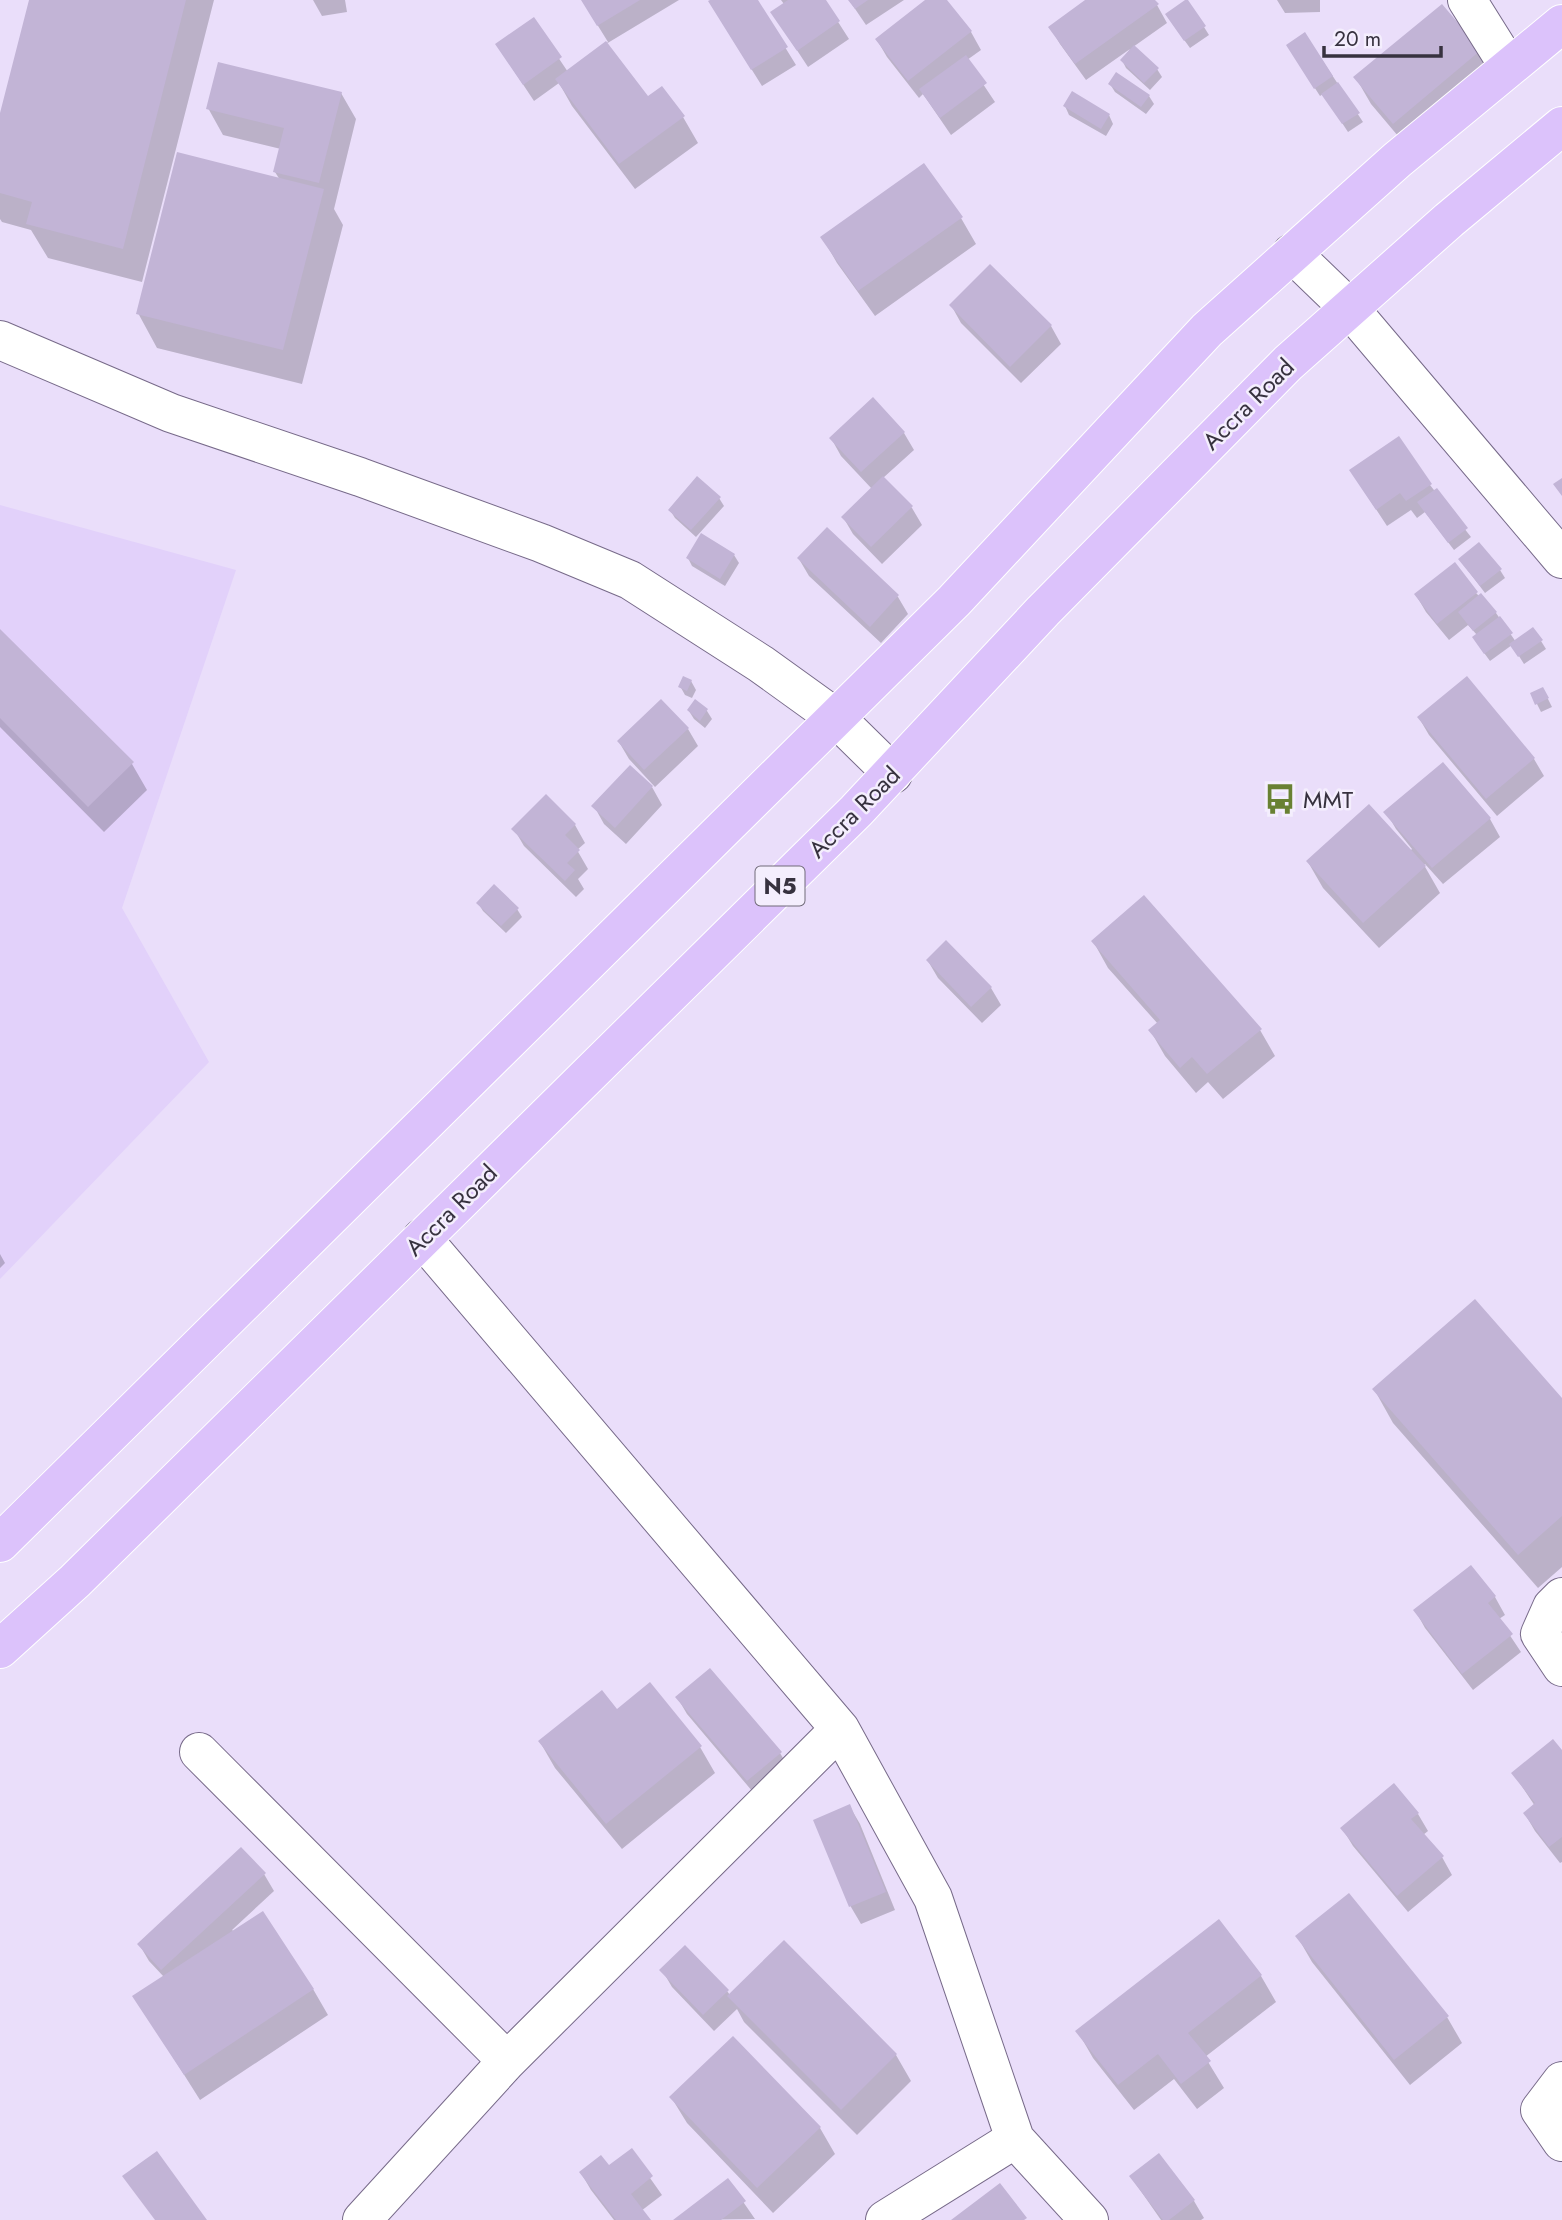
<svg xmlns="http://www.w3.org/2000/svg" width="1562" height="2220" font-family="Jost,sans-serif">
<rect width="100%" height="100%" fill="#eadefa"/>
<path fill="#e2d1fa" d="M0,505L236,570L122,908L209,1062L0,1279Z"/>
<path fill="#0003" d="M31,0H214L142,282L48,258L31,230L2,222L0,219V120Z
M313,0H345L347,12L322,16Z
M582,0H679L606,44L648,99L683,117L698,143L635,189L572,106L559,83L534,101L497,45L533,20L568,72L608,42Z
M713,0H756L796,65L762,86L720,19Z
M781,0H824L849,39L808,67L783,29L784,4Z
M849,0H904L866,25Z
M928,0H945L971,32L981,50L967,60L995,102L951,135L923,94L919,98L887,57L877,40Z
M1088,0H1153L1157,5L1167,23L1133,47L1157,69L1162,77L1150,90L1126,68L1122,60L1130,49L1086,80L1060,44L1050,27Z
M1277,0H1320V12L1285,13Z
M1172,23L1204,27L1209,35L1190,48Z
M1305,34L1363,122L1348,132L1323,94L1320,96L1293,54Z
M1480,51L1495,77L1409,149L1371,104L1356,78Z
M1110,84L1149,96L1154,104L1146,114L1115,92Z
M341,93L356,119L334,209L343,225L302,384L157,348L138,313L280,180L275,172L281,149L223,135L208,108Z
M1065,106L1109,115L1113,124L1106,136L1069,115Z
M924,166L961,218L976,244L875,316L837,263L822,237Z
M990,267L1051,326L1061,344L1021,383L961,323L951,305Z
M904,433L914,450L883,478L912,508L922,525L882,564L853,534L843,517L872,489L841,456L831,438Z
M1351,471L1430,485L1471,537L1454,550L1425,512L1417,518L1411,510L1387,526Z
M719,498L724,506L696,537L675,518L670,510Z
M827,530L898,597L908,614L881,643L809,576L799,559Z
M734,555L739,563L725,586L692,566L688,558Z
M1460,560L1500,570L1505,578L1485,593Z
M1476,593L1496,613L1516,642L1541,641L1546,649L1524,664L1512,645L1490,661L1479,646L1477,635L1468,625L1449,640L1426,612L1416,595Z
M0,632L132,764L147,790L104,832L0,727Z
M1466,678L1534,759L1544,776L1497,816L1429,735L1419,718Z
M691,681L696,690L692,698L685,695L680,686Z
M1543,689L1552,707L1541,712L1532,694Z
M695,702L707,711L712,719L705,728L694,719L689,711Z
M688,729L698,746L655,787L629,759L619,742Z
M1443,764L1490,819L1500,837L1443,884L1425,864L1424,865L1440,893L1379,948L1323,888L1308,862L1410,851L1412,849L1396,829L1386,812Z
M652,787L662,805L626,844L604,824L594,806Z
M575,825L585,843L577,850L588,869L578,879L584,889L576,897L524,846L514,829Z
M478,903L517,909L522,917L506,933L483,911Z
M1093,941L1260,1030L1275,1056L1223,1099L1208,1082L1196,1093L1165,1056L1150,1030L1158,1024L1108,968Z
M928,961L991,988L1001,1005L982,1023L938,978Z
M0,1254L5,1263L0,1268Z
M1374,1389L1562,1401V1567L1538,1588L1393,1423Z
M1471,1567L1495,1597L1505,1615L1499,1619L1521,1652L1473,1690L1425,1628L1415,1610Z
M677,1697L780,1753L790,1770L758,1798L687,1714Z
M617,1711L700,1747L715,1773L622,1849L555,1768L540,1742Z
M1562,1753V1862L1560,1863L1535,1831L1525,1814L1535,1806L1513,1773Z
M850,1807L860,1824L895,1910L861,1924L851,1907L815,1821Z
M1418,1814L1428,1831L1423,1835L1442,1857L1452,1875L1408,1912L1353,1846L1342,1828Z
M264,1874L274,1891L232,1930L313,1989L328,2015L200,2100L135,1997L164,1977L149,1961L139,1944Z
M1218,1922L1261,1976L1276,2002L1205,2057L1224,2088L1197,2109L1174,2079L1134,2110L1093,2058L1078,2032Z
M1297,1936L1447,2017L1462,2043L1410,2085L1312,1962Z
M784,1943L896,2055L911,2081L857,2135L744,2022L737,2009L714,2031L672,1987L662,1970L727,1991L730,1995Z
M671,2097L820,2128L835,2154L773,2213L687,2123Z
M631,2151L662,2195L641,2211L649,2220H614L591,2190L581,2173L609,2168Z
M1131,2177L1194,2201L1204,2218L1201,2220H1161Z
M728,2180L755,2219L676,2220Z"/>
<path fill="#c2b4d6" d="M29,0H186L123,249L26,224L32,202L0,193V113Z
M581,0H640L597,26Z
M710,0H758L788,47L751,70L708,1Z
M788,0H826L840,21L797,51L770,12Z
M848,0H868L855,9Z
M925,0H947L972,31L908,81L875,39Z
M1085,0H1155L1159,4L1075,64L1048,27Z
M1185,0H1188L1206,26L1184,41L1165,14Z
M1442,4L1481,50L1393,124L1353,77Z
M534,17L562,57L523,85L495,44Z
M1305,32L1333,76L1314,89L1286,45Z
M606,41L648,96L662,86L685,116L619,164L555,79Z
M1134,45L1159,68L1144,83L1120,60Z
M966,55L987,83L940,118L919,89Z
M218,62L342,92L319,183L273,172L284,128L206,109Z
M1116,72L1150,95L1141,107L1108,84Z
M1338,82L1360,113L1342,124L1321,94Z
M1072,91L1110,114L1101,129L1063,106Z
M177,152L324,189L283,350L136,314Z
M924,163L963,217L858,291L820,237Z
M990,264L1052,325L1010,367L949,305Z
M873,397L905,432L861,472L829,438Z
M1399,436L1432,484L1406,501L1400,493L1376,510L1349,470Z
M697,476L721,497L691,530L668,510Z
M883,476L913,506L871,547L841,517Z
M1562,478V496L1553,484Z
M1437,488L1468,528L1448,543L1417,502Z
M827,527L899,595L870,627L797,558Z
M701,533L735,554L720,579L686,558Z
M1479,542L1502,569L1480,586L1458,559Z
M1455,562L1478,592L1437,624L1414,594Z
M1481,593L1497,612L1473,631L1458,612Z
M1500,616L1513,633L1484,654L1472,637Z
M1533,627L1543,640L1518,657L1509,644Z
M0,629L134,762L88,807L0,718Z
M683,676L692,680L687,691L678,687Z
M1467,676L1535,758L1486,799L1417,717Z
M1543,687L1549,698L1535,705L1530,693Z
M661,699L689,728L644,770L617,741Z
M695,699L708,709L700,721L687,710Z
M1443,762L1491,818L1432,868L1383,812Z
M630,765L653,786L615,828L591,806Z
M546,794L576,824L565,835L580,850L567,863L575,870L565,881L511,829Z
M1369,804L1426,866L1363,923L1306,861Z
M494,884L519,908L501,926L476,903Z
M1144,895L1262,1029L1207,1074L1192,1057L1180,1068L1148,1030L1160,1020L1091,941Z
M946,940L992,987L971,1007L926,960Z
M1475,1299L1562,1398V1516L1518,1555L1372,1389Z
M1471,1565L1496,1596L1488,1603L1513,1634L1462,1674L1413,1610Z
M710,1668L782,1752L747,1781L675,1697Z
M650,1682L702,1746L606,1824L538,1741L602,1690L617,1709Z
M1553,1739L1562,1750V1837L1549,1847L1523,1813L1535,1803L1511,1773Z
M1394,1783L1419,1813L1411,1819L1444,1856L1397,1896L1340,1828Z
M850,1804L886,1892L849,1907L813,1820Z
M241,1847L266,1873L161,1970L137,1944Z
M1349,1893L1449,2016L1394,2060L1295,1936Z
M263,1911L314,1989L184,2075L132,1996Z
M1219,1919L1262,1975L1188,2033L1211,2061L1181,2084L1158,2054L1118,2085L1075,2031Z
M784,1940L897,2054L841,2110L727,1996Z
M685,1945L729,1990L703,2015L659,1970Z
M733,2036L821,2127L757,2188L669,2097Z
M632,2148L653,2176L631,2194L651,2220H616L579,2172L601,2155L609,2165Z
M157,2151L207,2220H155L122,2176Z
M1159,2153L1195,2200L1169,2220H1163L1129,2176Z
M728,2178L746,2201L721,2220H673Z
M1000,2183L1027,2218L1024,2220H951Z"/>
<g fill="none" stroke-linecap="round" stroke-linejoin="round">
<defs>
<path id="street" d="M1467,0L1509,67
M1292,253L1350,309L1562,559
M0,340L171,413L360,477L541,543L630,580L761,664L836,718L893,774
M422,1238L840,1729L933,1898L1015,2139L1089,2220
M1562,1597L1552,1607L1540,1634L1562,1667
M199,1752L507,2061
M1562,2081L1540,2110L1562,2142
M362,2220L507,2061L840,1729
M885,2220L1015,2139"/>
<path id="primary" d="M0,1543L954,601L1207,330L1397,160L1562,24
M0,1649L75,1581L856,811L1043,611L1288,363L1449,220L1562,126"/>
</defs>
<use href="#street" stroke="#776a89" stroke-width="40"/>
<use href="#primary" stroke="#fff" stroke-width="40"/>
<use href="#street" stroke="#fff" stroke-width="38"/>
<use href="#primary" stroke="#dcc2fb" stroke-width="38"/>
</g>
<defs>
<symbol id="bus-bare" viewBox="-9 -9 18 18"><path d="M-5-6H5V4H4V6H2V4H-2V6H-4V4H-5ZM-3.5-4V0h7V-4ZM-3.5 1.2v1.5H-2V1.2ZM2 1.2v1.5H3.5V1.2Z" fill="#698133" stroke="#f4eefd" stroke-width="2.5" paint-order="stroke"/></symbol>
</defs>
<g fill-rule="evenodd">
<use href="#bus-bare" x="1258" y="777" width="44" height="44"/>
</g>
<g text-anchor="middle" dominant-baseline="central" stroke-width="5" stroke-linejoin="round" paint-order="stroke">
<rect fill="#f4eefd" stroke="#706a78" stroke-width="2" x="755.5" y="866.5" width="49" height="39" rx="5"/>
<g font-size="23" font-weight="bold" fill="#37323f">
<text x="780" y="886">N5</text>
</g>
<g font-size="24" fill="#37323f" stroke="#f4eefd">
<text transform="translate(1248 404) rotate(-45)">Accra Road</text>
<text transform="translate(854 812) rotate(-45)">Accra Road</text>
<text transform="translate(451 1210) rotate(-45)">Accra Road</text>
</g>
<g font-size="24" fill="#37323f" stroke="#f4eefd" text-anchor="start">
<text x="1303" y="799">MMT</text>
</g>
</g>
<path d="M1324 46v10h117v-10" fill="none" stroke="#37323f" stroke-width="3.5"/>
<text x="1334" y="46" font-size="21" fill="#37323f" stroke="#f4eefd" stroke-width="5" paint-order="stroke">20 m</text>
</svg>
